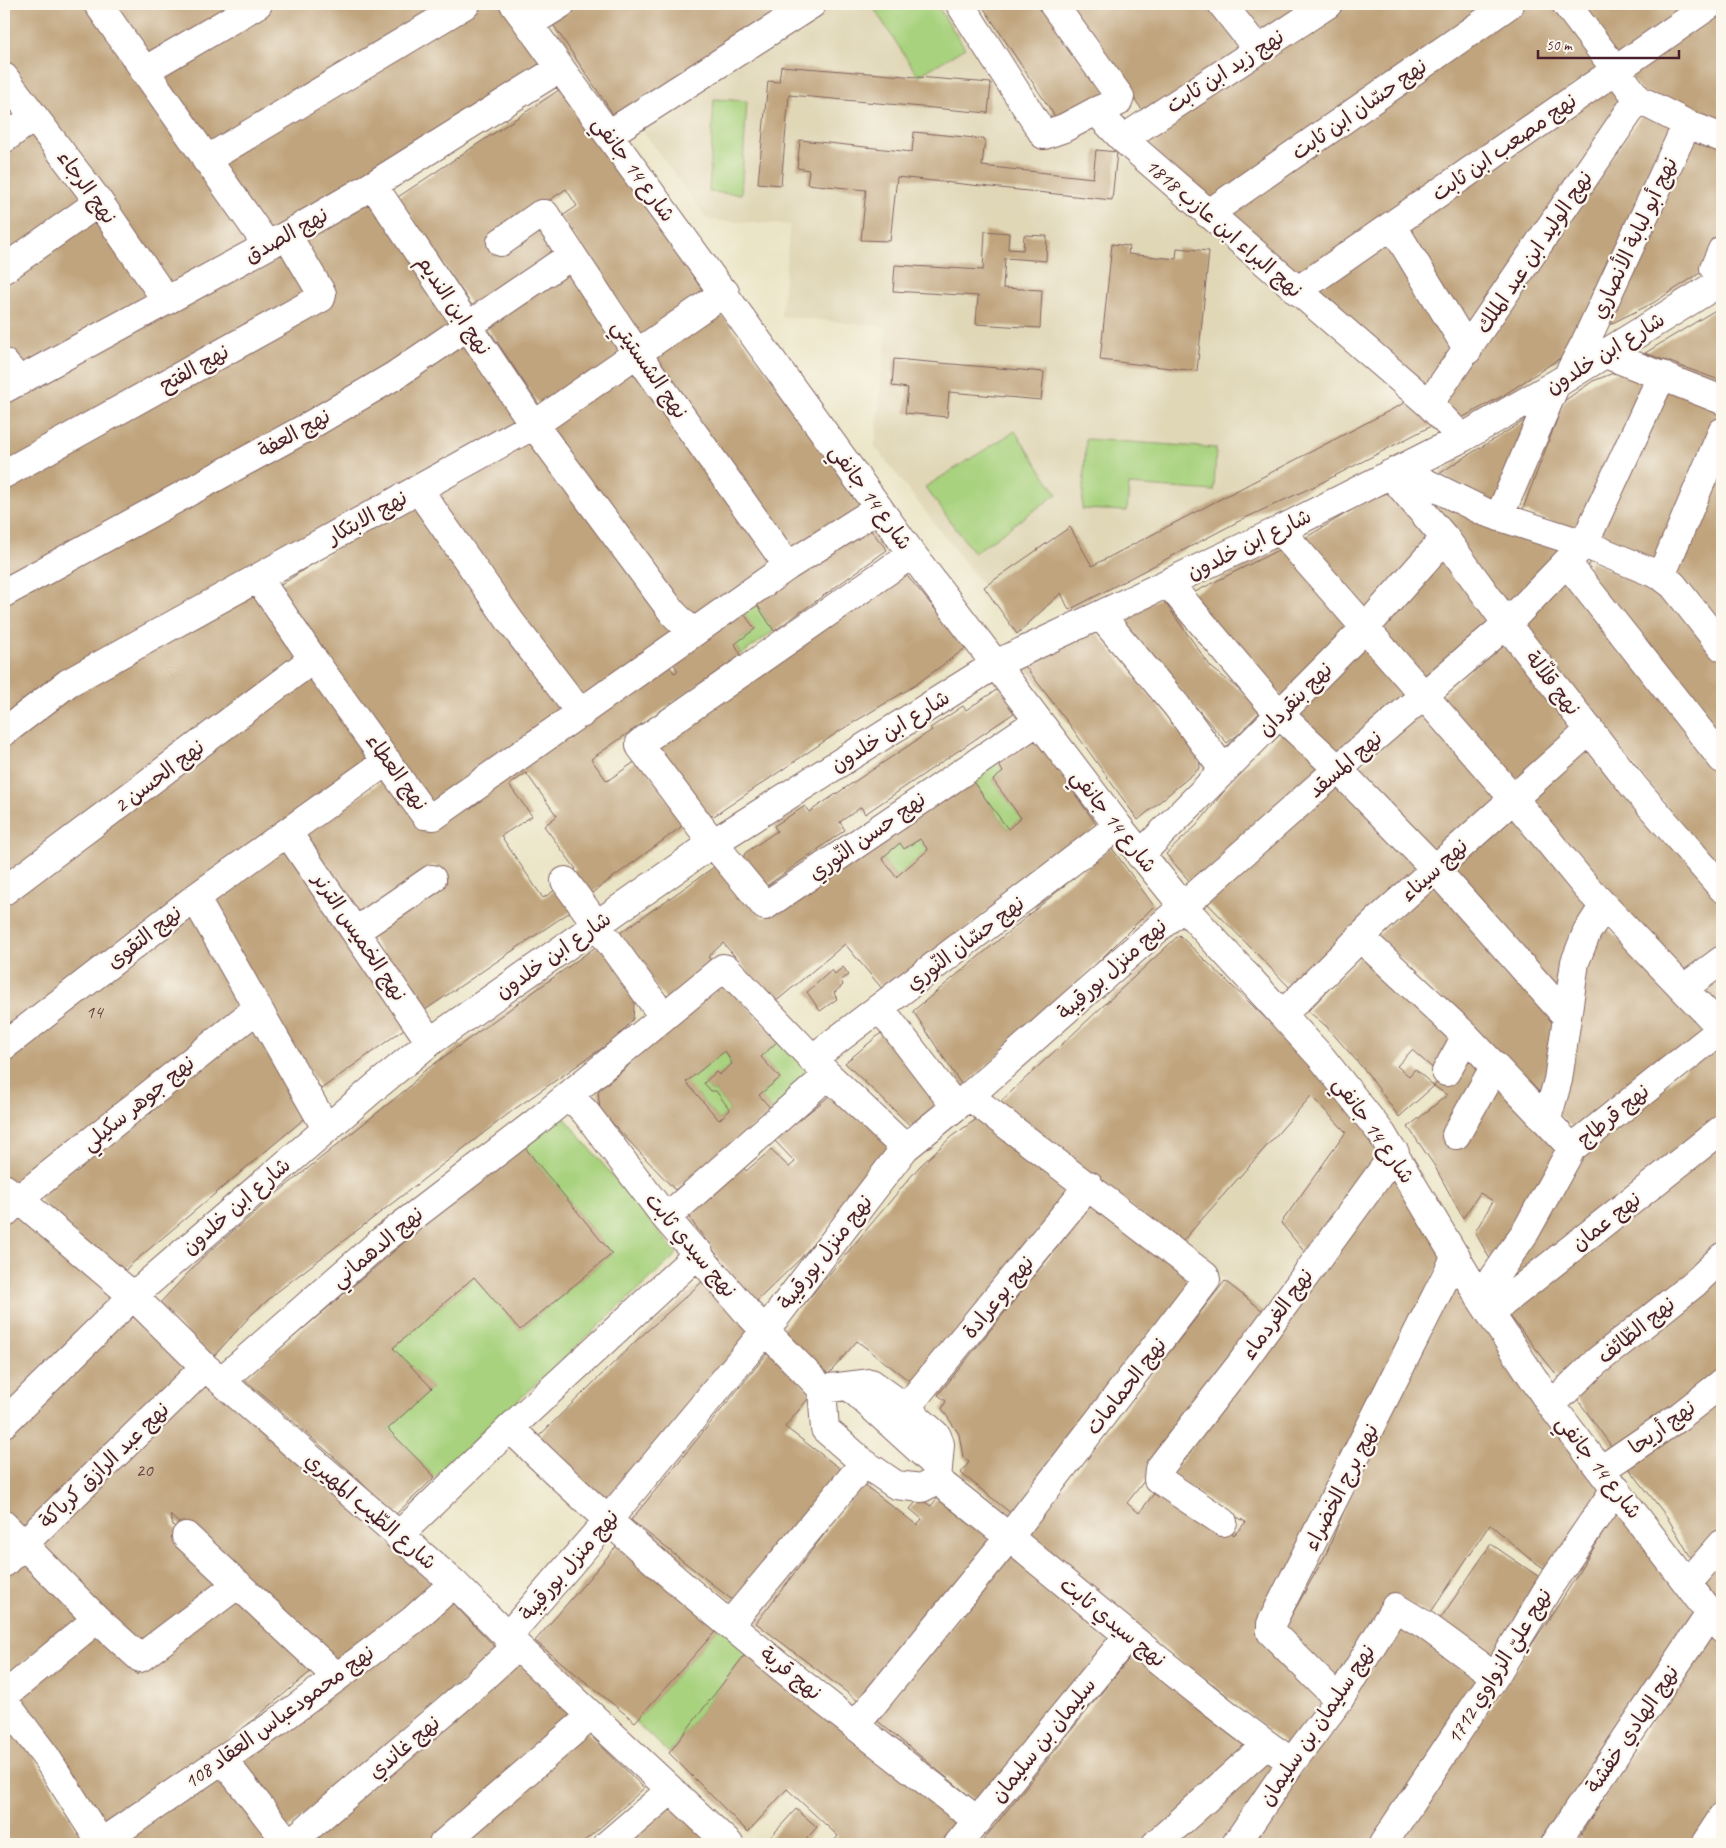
<svg xmlns="http://www.w3.org/2000/svg" width="1726" height="1848" font-family="Caveat,'Playpen Sans Arabic',sans-serif">
<rect width="100%" height="100%" fill="#fbf7ec"/>
<filter id="ink" filterUnits="userSpaceOnUse"><feTurbulence type="fractalNoise" baseFrequency=".02" numOctaves="2"/><feDisplacementMap in="SourceGraphic" scale="10" xChannelSelector="R" yChannelSelector="G"/><feConvolveMatrix kernelMatrix="1 2 1 2 8 2 1 2 1" color-interpolation-filters="sRGB"/></filter>
<filter id="wash" filterUnits="userSpaceOnUse"><feTurbulence type="fractalNoise" baseFrequency=".0096" numOctaves="4" result="noise"/><feDisplacementMap in="SourceGraphic" scale="20" xChannelSelector="R" yChannelSelector="G"/><feGaussianBlur stdDeviation="1.12" result="paint"/><feColorMatrix in="noise" values="0 0 0 0 0 0 0 0 0 0 0 0 0 0 0 0 0 1.4 0 .05"/><feComposite in="paint" operator="in"/></filter>
<g filter="url(#wash)">
<rect width="100%" height="100%" fill="#ebe5c7"/>
<path fill="#e0d7b7" d="M836,4H966L1058,144L1101,123L1410,400L1092,566L1069,527L984,587L875,447L887,327L781,316L790,225L708,220L637,123Z
M1311,1096L1346,1132L1281,1223L1311,1260L1272,1318L1180,1244Z"/>
<path fill="#a8d27e" stroke="#797854" d="M871,4H936L965,48L918,76Z
M714,99L747,101L741,194L709,192Z
M1015,431L1057,494L974,553L925,487Z
M1086,439L1216,448L1214,491L1129,485L1127,511L1082,509Z
M752,597L774,631L741,655L735,644L755,630L739,607Z
M994,756L1003,772L993,780L1021,818L1008,829L968,775Z
M919,840L928,850L896,877L882,858L900,843L905,849Z
M779,1040L813,1078L773,1111L759,1095L780,1078L761,1057Z
M725,1051L732,1064L719,1075L716,1073L704,1083L711,1091H716L730,1110L719,1120L698,1095L667,1118L658,1104Z
M561,1113L677,1254L435,1477L388,1429L432,1388L393,1348L474,1277L520,1330L612,1254L521,1143Z
M722,1624L750,1648L669,1753L635,1722Z"/>
<g id="blocks">
<path fill="#c0a47e" fill-rule="evenodd" d="M4,4H91L261,242L169,296L4,59Z
M106,4H247L147,65Z
M269,4H457L205,152L156,70Z
M475,4H506L553,68L268,238L212,161Z
M570,4H807L621,126L548,17Z
M981,4H1049L1110,96L1062,127Z
M1065,4H1211L1245,50L1149,119Z
M1231,4H1321L1262,44Z
M1339,4H1507L1211,207L1142,138Z
M1515,4H1561L1605,63L1296,286L1213,215Z
M1575,4H1704L1618,65Z
M1722,5V133L1652,106L1625,69Z
M781,66L991,83L988,113L789,95L781,185L758,183L768,81L779,82Z
M1615,72L1634,100L1468,338L1398,225Z
M4,83L28,115L4,134Z
M565,86L709,300L646,342L561,217L577,206L566,189L490,240L541,223L563,256L477,313L398,197Z
M1647,108L1683,127L1580,345L1504,395L1454,422L1437,404Z
M37,121L95,200L4,266V145Z
M1695,128L1722,141V236L1711,266L1653,303L1596,331Z
M914,132L985,139L982,166L1093,178L1096,150L1117,152L1112,200L897,177L890,241L861,240L866,190L807,184L809,170L797,168L800,140L912,152Z
M375,191L462,325L4,589V477L315,305L298,236Z
M102,207L162,298L23,377L4,356V277Z
M1390,229L1459,346L1426,396L1305,290Z
M985,231L1009,233L1008,249L1023,250L1024,235L1047,236L1046,261L1005,258L1003,288L1042,290L1040,328L976,324L978,296L893,291L895,265L983,270Z
M289,240L321,296L4,471V398Z
M1112,244L1129,246L1128,254L1176,259L1177,248L1209,251L1197,371L1100,360Z
M572,262L633,354L544,412L483,321Z
M715,306L874,508L792,562L642,355Z
M1722,306V381L1645,353Z
M466,328L531,424L4,728V595Z
M638,358L786,566L694,630L538,426Z
M894,359L1044,372L1041,400L949,392L947,417L905,413L908,388L892,386Z
M1631,370L1649,380L1578,531L1522,511L1564,401L1593,381L1611,374Z
M1664,383L1722,407V425L1662,568L1598,542Z
M1410,400L1437,423L1317,485L1245,518L1069,610L1061,593L1017,634L984,587L1070,527L1092,566Z
M1529,418L1500,506L1439,474L1460,460Z
M534,428L690,632L580,711L420,491Z
M1722,469V633L1672,582Z
M1397,489L1438,538L1366,620L1300,541L1365,502Z
M1409,489L1569,549L1508,613Z
M419,492L572,717L431,812L278,587Z
M863,521L887,550L774,631L752,597Z
M1286,546L1359,628L1289,704L1189,595Z
M1445,548L1504,622L1428,688L1375,623Z
M1591,561L1617,573L1661,581L1722,652V750L1583,577Z
M903,571L967,647L914,686L841,730L714,816L707,814L656,743Z
M1566,574L1722,770V874L1515,620Z
M259,581L311,658L4,888V734Z
M1161,597L1211,667L1263,709L1239,734L1227,743L1121,621Z
M739,607L755,629L735,644L741,655L591,759L607,781L639,759L682,820L681,827L588,896L570,873L576,869L544,826L557,816L526,773L509,785L532,816L501,836L543,898L558,888L573,910L422,1012L369,933L447,882L434,865L360,916L304,836L391,775L426,827ZM672,661L678,671L674,673L668,664Z
M1096,632L1199,755L1200,768L1138,820L1072,728L1025,666Z
M1369,633L1419,693L1341,760L1298,715Z
M1508,634L1586,727L1518,790L1436,702Z
M313,662L385,759L4,1044V903Z
M1001,687L1017,711L865,814L861,807L840,822L845,830L765,887L743,859L745,853L777,831L774,826L805,806L809,812L932,730L930,728L963,706L966,710Z
M1425,708L1506,796L1436,861L1354,773Z
M1289,726L1328,766L1198,891L1166,854L1197,825L1237,775Z
M1034,735L1098,827L884,991L845,944L774,1003L745,974L748,971L723,943L708,957L712,962L666,1000L617,935L717,865L763,918L968,775L1008,829L1021,818L993,780L1003,772L994,756ZM920,839L928,850L896,877L882,858L900,843L904,849Z
M1592,745L1722,897V949L1683,982L1527,800Z
M1338,779L1426,869L1297,995L1208,904Z
M1512,810L1595,906L1560,998L1444,870Z
M285,841L415,1021L321,1089L199,901Z
M1111,847L1154,906L1058,1002L963,1087L913,1011Z
M1434,881L1557,1009L1544,1101L1378,936Z
M194,901L255,1008L20,1194L4,1185V1049Z
M1600,921L1713,1031L1582,1136L1554,1111L1577,995Z
M1179,935L1328,1078L1388,1150L1311,1260L1281,1223L1346,1132L1311,1096L1180,1244L998,1104Z
M601,943L635,993L633,1019L618,1037L516,1108L277,1292L252,1314L213,1357L157,1306L202,1258L276,1194L408,1088L423,1072Z
M1368,948L1461,1039L1438,1073L1412,1050L1397,1066L1409,1076L1415,1069L1434,1086L1399,1117L1368,1074L1326,1026L1308,1011Z
M1722,964V1019L1695,987Z
M843,967L849,975L841,980L843,985L834,993L837,999L820,1011L807,992L832,970L835,974Z
M721,986L731,989L779,1040L761,1057L780,1078L759,1095L773,1111L675,1190L600,1110L598,1091L627,1067L644,1048ZM725,1051L732,1064L719,1075L716,1072L704,1083L711,1091H716L730,1110L719,1120L686,1082Z
M256,1017L310,1114L129,1266L120,1277L44,1205L36,1194L143,1103L150,1114L154,1110L147,1098Z
M892,1024L944,1108L917,1132L845,1063Z
M1722,1038V1123L1508,1293L1501,1282L1569,1166Z
M1468,1043L1492,1068L1449,1138L1463,1148L1496,1072L1560,1140L1536,1203L1495,1268L1475,1232L1493,1201L1480,1193L1463,1218L1434,1165L1408,1127L1447,1095L1434,1086Z
M837,1090L896,1146L800,1259L757,1301L749,1298L691,1220L689,1210L742,1165L746,1171L771,1150L789,1167L795,1162L774,1140Z
M984,1114L1077,1187L920,1389L857,1341L827,1376L778,1335L919,1167L952,1136Z
M1722,1139V1253L1564,1384L1506,1311Z
M521,1143L612,1254L520,1330L474,1277L393,1348L432,1388L388,1429L435,1477L394,1516L351,1472L244,1379Z
M1397,1164L1447,1247L1264,1628L1330,1699L1290,1748L1214,1685L1183,1664L1154,1638L1132,1624L1025,1537L1225,1281L1272,1318L1127,1503L1139,1513L1162,1483L1234,1535L1246,1522L1215,1505L1172,1474Z
M1096,1199L1201,1283L1013,1515L961,1473L969,1462L963,1457L959,1434L942,1409L946,1401L938,1395Z
M22,1203L122,1294L4,1413V1221Z
M1722,1267V1380L1617,1454L1575,1396Z
M1460,1271L1610,1491L1554,1575L1526,1556L1490,1524L1429,1615L1396,1595L1337,1692L1284,1629L1327,1552L1348,1501Z
M711,1274L764,1331L607,1506L571,1472L539,1436L638,1339Z
M132,1303L198,1368L22,1537L4,1518V1436Z
M771,1349L812,1394L785,1427L846,1473L740,1606L631,1520Z
M207,1375L433,1583L341,1671L170,1515L173,1525L229,1583L141,1655L29,1543Z
M1722,1403V1542L1696,1566L1667,1517L1624,1462Z
M863,1484L917,1525L922,1519L910,1509L919,1498L931,1506L939,1496L996,1539L866,1707L756,1623Z
M1623,1501L1704,1612L1551,1844H1398L1559,1604Z
M621,1541L722,1624L635,1722L535,1641Z
M1491,1544L1548,1583L1495,1661L1438,1622Z
M1013,1551L1121,1639L983,1807L875,1719Z
M26,1555L85,1618L59,1632L4,1678V1576Z
M1722,1561V1606L1702,1578Z
M240,1589L315,1668L222,1746L100,1834L9,1702L96,1629L119,1643L137,1675L157,1653Z
M447,1597L499,1651L285,1831L232,1762Z
M1404,1620L1491,1678L1378,1844H1252Z
M1714,1628L1722,1639V1811L1700,1844H1575L1644,1733Z
M750,1648L966,1826L950,1844H832L838,1836L787,1789L748,1832L669,1753Z
M1135,1651L1258,1744L1145,1844H980Z
M509,1654L576,1719L433,1844H301Z
M4,1708L86,1844H4Z
M583,1728L644,1788L611,1818L581,1844H457Z
M1266,1752L1281,1765L1229,1844H1167Z
M223,1767L280,1844H122Z
M669,1798L715,1844H622Z
M796,1809L817,1827L802,1844H769L766,1842Z"/>
</g>
</g>
<g filter="url(#ink)">
<use href="#blocks" fill-opacity="0" stroke="#826462" stroke-width="1"/>
<g fill="none" stroke-linecap="round" stroke-linejoin="round">
<defs>
<path id="minor" d="M98,4L267,245
M514,4L912,554L1118,826L1183,906L1321,1057L1382,1134L1480,1298L1551,1405L1722,1629
M960,4L1044,135L1064,128L1096,111
M1053,4L1120,97L1118,102L1096,111L1123,139L1429,404L1462,438
M1222,4L1258,50
M1566,4L1638,99L1687,124L1722,138
M529,24L561,4
M144,71L258,4
M4,77L99,202L166,300
M609,134L812,4
M4,139L34,117
M1123,139L1328,4
M206,160L466,4
M373,185L534,425L673,613L693,633
M1208,214L1510,4
M1392,225L1468,350
M501,242L541,214H545L638,355L788,566
M1714,268L1722,250
M4,269L99,202
M1297,291L1711,4
M1603,353L1722,400
M4,363L20,381
M1569,373L1585,343L1687,124
M4,389L287,235L373,185L560,68
M1429,404L1638,99
M1403,468L1408,474L1485,512L1584,544L1661,576L1673,585L1722,647
M4,474L321,298L322,294L287,235
M1390,474L1445,538L1518,639L1635,788L1722,888
M418,489L510,621L581,714
M1499,517L1556,384
M1280,530L1513,798L1587,888L1722,1029
M912,554L640,743V746L713,843L765,906L1038,721
M1567,563L1722,759
M1661,576L1722,432
M258,578L313,659L425,815L434,816L788,566L879,508
M1168,583L1280,715L1338,769L1436,870L1567,1017
M4,593L302,430L394,376L572,255
M1100,615L1176,705L1223,769
M4,732L68,683L534,425L725,292
M288,833L430,1042
M1140,855L1366,627L1445,538
M565,881L663,1016
M4,891L313,659
M195,898L326,1128
M356,931L432,879
M1360,937L1466,1036L1572,1148
M1684,988L1722,960
M880,1008L955,1106
M1283,1014L1377,921L1590,730
M4,1046L195,898L387,761
M812,1059L1118,826
M1446,1072L1466,1036
M569,1095L586,1113L666,1218L747,1312L822,1389
M1547,1119L1558,1080L1575,962L1587,932L1603,907
M1456,1135L1495,1066
M4,1188L19,1199L133,1296L205,1367L454,1583L517,1646L729,1844
M4,1214L19,1199L258,1008
M666,1218L828,1075
M1480,1298L1526,1231L1572,1148L1722,1029
M1490,1313L1722,1129
M221,1381L380,1242L535,1123L723,968L727,969L828,1075L905,1148
M871,1383L906,1408L937,1436L940,1444L937,1480L922,1488L896,1485L864,1463L825,1429L822,1389Z
M849,1386L938,1467
M1551,1405L1596,1362L1695,1283L1722,1257
M906,1408L1089,1185
M4,1423L133,1296L374,1088L430,1042L713,843L996,664L1280,530L1462,438L1556,384L1722,281
M510,1428C542,1459 574,1490 607,1519C725,1626 852,1724 978,1821
M1601,1470L1680,1416L1722,1383
M937,1480C1024,1547 1106,1619 1191,1686C1224,1712 1257,1739 1292,1762
M1223,1522L1158,1479L1159,1469L1243,1361L1395,1153
M4,1525L97,1619L140,1658L238,1584
M186,1536L337,1677
M398,1536L510,1428L699,1253
M4,1563L205,1367
M1688,1583L1722,1544
M730,1624L864,1463
M507,1637L608,1520L765,1331L905,1148L969,1096L1338,769L1508,623L1584,544L1662,375
M4,1696L97,1619
M1339,1700L1271,1632V1624L1456,1256
M4,1701L46,1757L101,1843
M855,1726L1010,1536L1206,1280L1205,1276L969,1096
M223,1760L289,1844
M99,1844L276,1723L413,1620L454,1583
M289,1844L465,1694L517,1646
M443,1844L591,1716
M608,1844L671,1790
M958,1844L1128,1636
M1156,1844L1266,1745
M1236,1844L1292,1762L1339,1700L1395,1607L1425,1625L1495,1676
M1383,1844L1495,1676L1552,1582L1616,1488
M1555,1844L1710,1614
M1705,1844L1722,1818"/>
</defs>
<use href="#minor" stroke="#826462" stroke-width="30"/>
<use href="#minor" stroke="#fff" stroke-width="28"/>
</g>
</g>
<g text-anchor="middle" dominant-baseline="central" stroke-width="4.5" stroke-linejoin="round" paint-order="stroke">
<g font-size="19" fill="#684040">
<text x="94" y="1012">14</text>
<text x="144" y="1470">20</text>
</g>
<g font-size="21" fill="#4a1f2b" stroke="#fbf7ec">
<text transform="translate(1225 71) rotate(-33)">نهج زيد ابن ثابت</text>
<text transform="translate(1359 109) rotate(-35)">نهج حسّان ابن ثابت</text>
<text transform="translate(1504 147) rotate(-35)">نهج مصعب ابن ثابت</text>
<text transform="translate(634 169) rotate(54)">شارع 14 جانفي</text>
<text transform="translate(87 187) rotate(54)">نهج الرجاء</text>
<text transform="translate(1224 228) rotate(41)">نهج البراء ابن عازب 1818</text>
<text transform="translate(286 235) rotate(-29)">نهج الصدق</text>
<text transform="translate(1634 238) rotate(-65)">نهج أبو لبابة الأنصاري</text>
<text transform="translate(1534 252) rotate(-56)">نهج الوليد ابن عبد الملك</text>
<text transform="translate(454 305) rotate(56)">نهج ابن النديم</text>
<text transform="translate(1605 353) rotate(-32)">شارع ابن خلدون</text>
<text transform="translate(194 368) rotate(-29)">نهج الفتح</text>
<text transform="translate(650 369) rotate(55)">نهج الشستيتي</text>
<text transform="translate(294 433) rotate(-29)">نهج العفة</text>
<text transform="translate(871 497) rotate(54)">شارع 14 جانفي</text>
<text transform="translate(367 517) rotate(-29)">نهج الابتكار</text>
<text transform="translate(1249 544) rotate(-26)">شارع ابن خلدون</text>
<text transform="translate(1553 683) rotate(52)">نهج قلاّلة</text>
<text transform="translate(1295 699) rotate(-45)">نهج بنقردان</text>
<text transform="translate(890 731) rotate(-32)">شارع ابن خلدون</text>
<text transform="translate(1345 764) rotate(-41)">نهج المسقد</text>
<text transform="translate(397 772) rotate(54)">نهج العطاء</text>
<text transform="translate(159 776) rotate(-37)">نهج الحسن 2</text>
<text transform="translate(1114 821) rotate(52)">شارع 14 جانفي</text>
<text transform="translate(867 836) rotate(-35)">نهج حسن النّوري</text>
<text transform="translate(1434 870) rotate(-42)">نهج سيناء</text>
<text transform="translate(144 937) rotate(-38)">نهج التقوى</text>
<text transform="translate(360 937) rotate(56)">نهج الخميس الترنر</text>
<text transform="translate(965 943) rotate(-37)">نهج حسّان النّوري</text>
<text transform="translate(553 955) rotate(-35)">شارع ابن خلدون</text>
<text transform="translate(1112 969) rotate(-42)">نهج منزل بورقيبة</text>
<text transform="translate(138 1103) rotate(-39)">نهج جوهر سكيلي</text>
<text transform="translate(1613 1115) rotate(-39)">نهج قرطاج</text>
<text transform="translate(1374 1130) rotate(55)">شارع 14 جانفي</text>
<text transform="translate(236 1206) rotate(-41)">شارع ابن خلدون</text>
<text transform="translate(1606 1221) rotate(-38)">نهج عمان</text>
<text transform="translate(691 1245) rotate(50)">نهج سيدي ثابت</text>
<text transform="translate(377 1247) rotate(-40)">نهج الدهماني</text>
<text transform="translate(825 1252) rotate(-52)">نهج منزل بورقيبة</text>
<text transform="translate(998 1297) rotate(-51)">نهج بوعرادة</text>
<text transform="translate(1277 1314) rotate(-54)">نهج الغردماء</text>
<text transform="translate(1636 1330) rotate(-39)">نهج الطّائف</text>
<text transform="translate(1126 1386) rotate(-52)">نهج الحمامات</text>
<text transform="translate(1662 1427) rotate(-36)">نهج أريحا</text>
<text transform="translate(104 1465) rotate(-44)">نهج عبد الرازق كرباكة</text>
<text transform="translate(1599 1467) rotate(52)">شارع 14 جانفي</text>
<text transform="translate(1341 1487) rotate(-63)">نهج برج الخضراء</text>
<text transform="translate(371 1511) rotate(41)">شارع الطّيب المهيري</text>
<text transform="translate(569 1565) rotate(-49)">نهج منزل بورقيبة</text>
<text transform="translate(1113 1622) rotate(39)">نهج سيدي ثابت</text>
<text transform="translate(1499 1666) rotate(-58)">نهج عليّ الزواوي 1712</text>
<text transform="translate(791 1673) rotate(39)">نهج قربة</text>
<text transform="translate(279 1717) rotate(-36)">نهج محمودعباس العقاد 108</text>
<text transform="translate(1317 1725) rotate(-56)">نهج سليمان بن سليمان</text>
<text transform="translate(1632 1729) rotate(-56)">نهج الهادي خفشة</text>
<text transform="translate(1043 1740) rotate(-51)">سليمان بن سليمان</text>
<text transform="translate(404 1747) rotate(-40)">نهج غاندي</text>
</g>
</g>
<rect width="1726" height="1848" fill="none" stroke="#fbf7ec" stroke-width="20"/>
<path d="M1538 50v8h141v-8" fill="none" stroke="#4a1f2b" stroke-width="2.5"/>
<text x="1546" y="50" font-size="15" fill="#4a1f2b" stroke="#fbf7ec" stroke-width="4" paint-order="stroke">50 m</text>
</svg>
